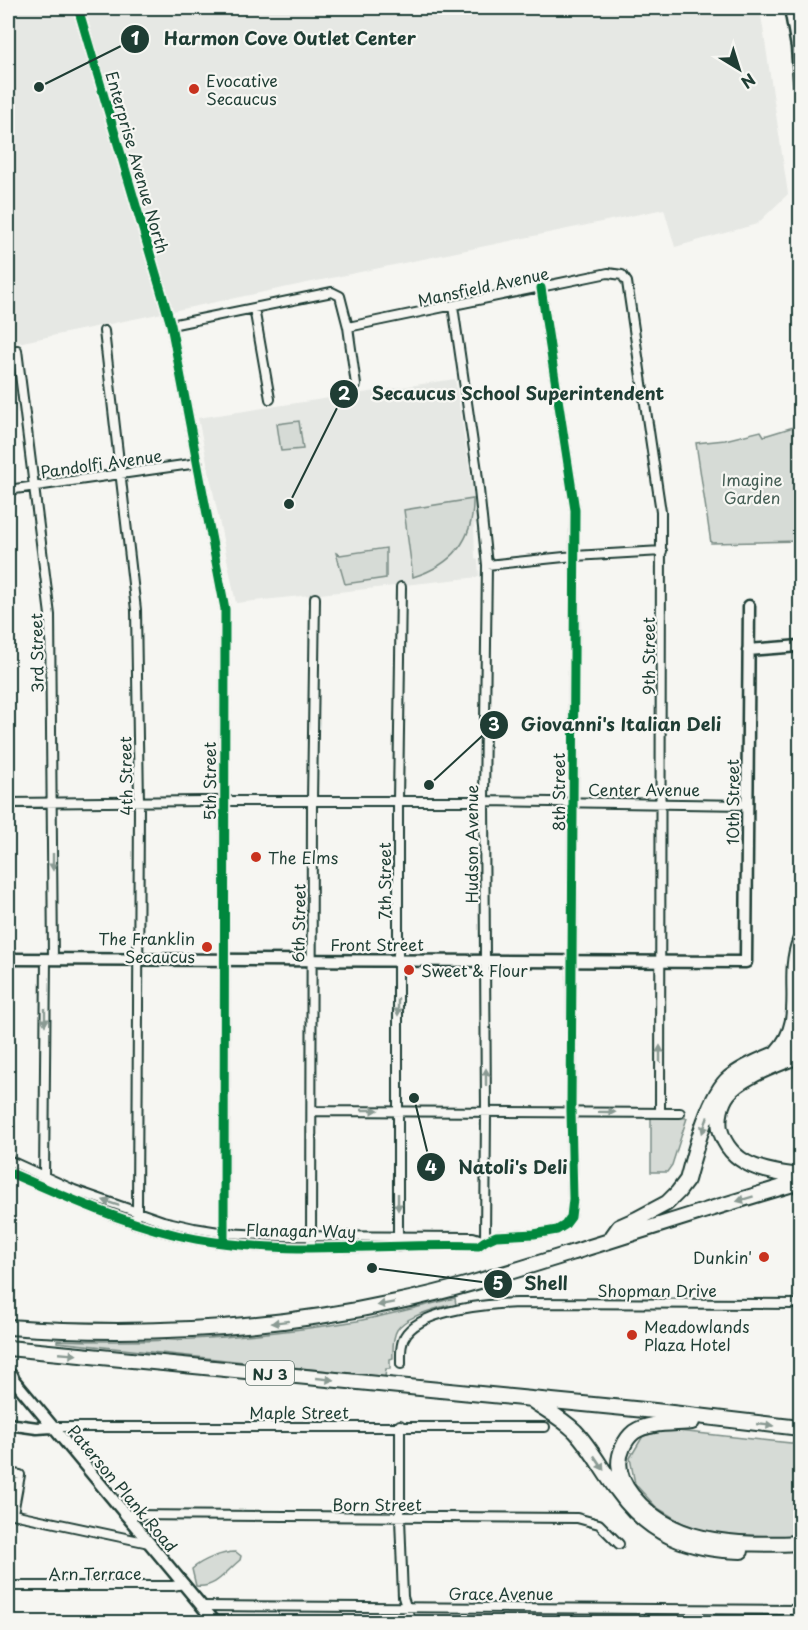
<svg xmlns="http://www.w3.org/2000/svg" width="808" height="1630" font-family="'Playpen Sans',sans-serif">
<rect width="100%" height="100%" fill="#f6f6f2"/>
<filter id="ink" filterUnits="userSpaceOnUse"><feTurbulence type="fractalNoise" baseFrequency=".0167" numOctaves="2"/><feDisplacementMap in="SourceGraphic" scale="12" xChannelSelector="R" yChannelSelector="G"/><feConvolveMatrix kernelMatrix="1 2 1 2 8 2 1 2 1" color-interpolation-filters="sRGB"/></filter>
<g filter="url(#ink)">
<path fill="#e6e8e4" d="M8,8H760L788,194L757,224L675,247L664,209L8,345Z
M455,379L478,522L474,524L475,558L478,559L479,577L236,603L198,418Z"/>
<path fill="#d6dbd6" stroke="#7a8c85" stroke-width="1.5" d="M299,421L303,449L281,451L277,424Z
M800,425V541L711,543L696,443L725,440L761,431L764,436Z
M473,499C474,541 452,565 413,577L404,510Z
M386,548V578L345,584L336,553L340,555Z
M651,1117L687,1118L672,1165L667,1172H651Z
M455,1298L456,1305L449,1307L448,1305C433,1310 406,1316 397,1330C392,1338 393,1350 393,1358L390,1359V1369H386L385,1377L57,1342V1340C158,1344 258,1337 357,1321C390,1315 422,1306 455,1298Z
M669,1430L800,1444V1537L712,1534L682,1523L656,1507L635,1484L630,1458L643,1436Z
M236,1552L241,1556L240,1560C226,1571 216,1589 196,1586L192,1569C202,1560 222,1552 236,1552Z"/>
<g fill="none" stroke-linecap="round" stroke-linejoin="round">
<defs>
<path id="street" d="M78,8L171,325L225,609L224,1242
M453,306L477,471L487,565L484,801L486,1111L485,1241
M254,308L270,399
M171,325L332,292L340,296L348,327L356,385
M348,327L608,273L622,275L627,282L661,512L660,1113
M104,331L136,610L139,803L137,1212L133,1223
M17,350L50,615L53,959
M8,490L198,463
M487,565L574,556L662,551
M8,803L204,801H484L747,805
M312,1111L680,1113
M8,1160L74,1190L163,1221L194,1228L225,1233L279,1236L473,1237L485,1241
M8,1172C69,1198 130,1227 196,1239C289,1256 384,1243 478,1246L485,1241L496,1236L534,1234L557,1230L565,1225L571,1217L573,1199L571,1111L575,510L541,288
M44,1179L46,959
M398,1247V801L401,587
M311,1248L312,801L315,598
M401,1364C401,1353 400,1342 407,1333C426,1309 489,1304 518,1303L800,1304
M400,1425V1518L403,1597L411,1622
M52,1427H545
M8,1473L20,1475L13,1513
M8,1513L149,1543
M125,1515L577,1518L599,1524L619,1544
M8,1586H173L183,1584
M202,1606L800,1610"/>
<path id="secondary" d="M790,8L797,47L800,90
M748,650L800,646
M8,959L746,962L749,606
M8,1373L215,1622
M8,1424L37,1428L52,1427"/>
<path id="highway" d="M777,1052C808,1019 785,980 800,941
M800,1055C780,1064 741,1076 728,1094C721,1103 718,1118 720,1129C730,1167 767,1172 800,1176
M609,1241L619,1227L637,1219L667,1203L678,1192L687,1180C694,1154 709,1094 729,1078C750,1062 777,1054 800,1044
M8,1327C137,1336 268,1330 396,1302C455,1290 513,1271 571,1253C647,1229 724,1204 800,1182
M8,1348L655,1411L800,1428
M8,1382L11,1377
M533,1401C548,1411 563,1419 575,1431C592,1449 603,1472 618,1491C649,1535 689,1550 741,1551
M692,1422C675,1424 648,1422 634,1432C629,1436 625,1442 623,1447C607,1481 646,1515 674,1528C708,1545 762,1545 800,1543"/>
</defs>
<use href="#street" stroke="#1f3d34" stroke-width="12"/>
<use href="#secondary" stroke="#1f3d34" stroke-width="15"/>
<use href="#highway" stroke="#1f3d34" stroke-width="18"/>
<use href="#street" stroke="#f6f6f2" stroke-width="8"/>
<use href="#secondary" stroke="#f6f6f2" stroke-width="10"/>
<use href="#highway" stroke="#f6f6f2" stroke-width="14"/>
<defs>
<path id="cycleway" d="M78,8L171,325L225,609L224,1242
M8,1172C69,1198 130,1227 196,1239C289,1256 384,1243 478,1246L485,1241L496,1236L534,1234L557,1230L565,1225L571,1217L573,1199L571,1111L575,510L541,288"/>
</defs>
<use href="#cycleway" stroke="#f6f6f2" stroke-width="13"/>
<use href="#cycleway" stroke="#00873e" stroke-width="9"/>
</g>
<defs><path id="oneway-solid" d="M-6-.8H1V-3.2L6.5 0L1 3.2V.8H-6Z" transform="scale(1.5)"/></defs>
<g fill="#8a9a93">
<use href="#oneway-solid" transform="translate(53 862) rotate(90)"/>
<use href="#oneway-solid" transform="translate(398 1007) rotate(90)"/>
<use href="#oneway-solid" transform="translate(45 1017) rotate(90)"/>
<use href="#oneway-solid" transform="translate(660 1054) rotate(-90)"/>
<use href="#oneway-solid" transform="translate(486 1077) rotate(-90)"/>
<use href="#oneway-solid" transform="translate(370 1110)"/>
<use href="#oneway-solid" transform="translate(607 1112) rotate(1)"/>
<use href="#oneway-solid" transform="translate(705 1125) rotate(109)"/>
<use href="#oneway-solid" transform="translate(745 1199) rotate(163)"/>
<use href="#oneway-solid" transform="translate(398 1202) rotate(90)"/>
<use href="#oneway-solid" transform="translate(111 1203) rotate(-161)"/>
<use href="#oneway-solid" transform="translate(386 1304) rotate(169)"/>
<use href="#oneway-solid" transform="translate(280 1322) rotate(173)"/>
<use href="#oneway-solid" transform="translate(68 1354) rotate(5)"/>
<use href="#oneway-solid" transform="translate(325 1379) rotate(6)"/>
<use href="#oneway-solid" transform="translate(765 1425) rotate(6)"/>
<use href="#oneway-solid" transform="translate(599 1463) rotate(56)"/>
</g>
</g>
<g fill="#c8321e" stroke="#f6f6f2" stroke-width="2">
<circle cx="194" cy="89" r="6"/>
<circle cx="256" cy="857" r="6"/>
<circle cx="207" cy="947" r="6"/>
<circle cx="409" cy="970" r="6"/>
<circle cx="764" cy="1257" r="6"/>
<circle cx="632" cy="1335" r="6"/>
</g>
<g text-anchor="middle" dominant-baseline="central" stroke-width="4.5" stroke-linejoin="round" paint-order="stroke">
<rect fill="#f6f6f2" stroke="#60746d" stroke-width="1.5" x="246" y="1361" width="48" height="24" rx="4.5"/>
<g font-size="15" font-weight="bold" fill="#1f3d34">
<text x="270" y="1373">NJ 3</text>
</g>
<g font-size="16" fill="#1f3d34" stroke="#f6f6f2" text-anchor="start">
<text x="206" y="80">Evocative<tspan x="206" dy="18">Secaucus</tspan></text>
<text x="268" y="857">The Elms</text>
<text x="195" y="938" text-anchor="end">The Franklin<tspan x="195" dy="18">Secaucus</tspan></text>
<text x="421" y="970">Sweet &amp; Flour</text>
<text x="752" y="1257" text-anchor="end">Dunkin'</text>
<text x="644" y="1326">Meadowlands<tspan x="644" dy="18">Plaza Hotel</tspan></text>
</g>
<g font-size="16" fill="#1f3d34" stroke="#f6f6f2">
<text transform="translate(138 162) rotate(74)">Enterprise Avenue North</text>
<text transform="translate(483 286) rotate(-12)">Mansfield Avenue</text>
<text transform="translate(101 463) rotate(-8)">Pandolfi Avenue</text>
<text transform="translate(36 653) rotate(-91)">3rd Street</text>
<text transform="translate(648 656) rotate(-90)">9th Street</text>
<text transform="translate(125 776) rotate(-91)">4th Street</text>
<text transform="translate(209 781) rotate(-90)">5th Street</text>
<text x="644" y="789">Center Avenue</text>
<text transform="translate(558 792) rotate(-90)">8th Street</text>
<text transform="translate(732 802) rotate(-90)">10th Street</text>
<text transform="translate(471 844) rotate(-90)">Hudson Avenue</text>
<text transform="translate(384 881) rotate(-90)">7th Street</text>
<text transform="translate(298 923) rotate(-89)">6th Street</text>
<text x="377" y="944">Front Street</text>
<text transform="translate(301 1230) rotate(1)">Flanagan Way</text>
<text x="657" y="1290">Shopman Drive</text>
<text x="299" y="1412">Maple Street</text>
<text transform="translate(123 1488) rotate(50)">Paterson Plank Road</text>
<text x="377" y="1504">Born Street</text>
<text x="95" y="1573">Arn Terrace</text>
<text x="501" y="1593">Grace Avenue</text>
</g>
<g font-size="16" fill="#445d54" stroke="#f6f6f2">
<text x="752" y="479">Imagine<tspan x="752" dy="18">Garden</tspan></text>
</g>
</g>
<path fill="none" stroke="#1f3d34" stroke-width="2" d="M39 87L135 39M289 504L344 394M429 785L494 725M414 1098L431 1167M372 1268L498 1284"/>
<g fill="#1f3d34" stroke="#f6f6f2" stroke-width="2">
<circle cx="39" cy="87" r="6"/>
<circle cx="289" cy="504" r="6"/>
<circle cx="429" cy="785" r="6"/>
<circle cx="414" cy="1098" r="6"/>
<circle cx="372" cy="1268" r="6"/>
<circle cx="135" cy="39" r="15"/>
<circle cx="344" cy="394" r="15"/>
<circle cx="494" cy="725" r="15"/>
<circle cx="431" cy="1167" r="15"/>
<circle cx="498" cy="1284" r="15"/>
</g>
<g font-size="18" text-anchor="middle" font-weight="bold" fill="#fff">
<text x="135" y="45">1</text>
<text x="344" y="400">2</text>
<text x="494" y="731">3</text>
<text x="431" y="1174">4</text>
<text x="498" y="1290">5</text>
</g>
<g font-size="18" text-anchor="middle" font-weight="bold" fill="#1f3d34" stroke="#f6f6f2" stroke-width="4.5" stroke-linejoin="round" paint-order="stroke">
<text x="290" y="45">Harmon Cove Outlet Center</text>
<text x="518" y="400">Secaucus School Superintendent</text>
<text x="621" y="731">Giovanni's Italian Deli</text>
<text x="513" y="1174">Natoli's Deli</text>
<text x="546" y="1290">Shell</text>
</g>
<rect width="808" height="1630" fill="none" stroke="#f6f6f2" stroke-width="30"/>
<rect x="15" y="15" width="778" height="1600" fill="none" stroke="#1f3d34" stroke-width="2" filter="url(#ink)"/>
<g transform="translate(739 69) rotate(142)" stroke="#f6f6f2" stroke-width="4.5" paint-order="stroke">
<path d="M0-4.5L10 22L0 15L-10 22Z" fill="#1f3d34"/>
<text y="-9" font-size="16" font-weight="bold" text-anchor="middle" fill="#1f3d34">N</text>
</g>
</svg>
